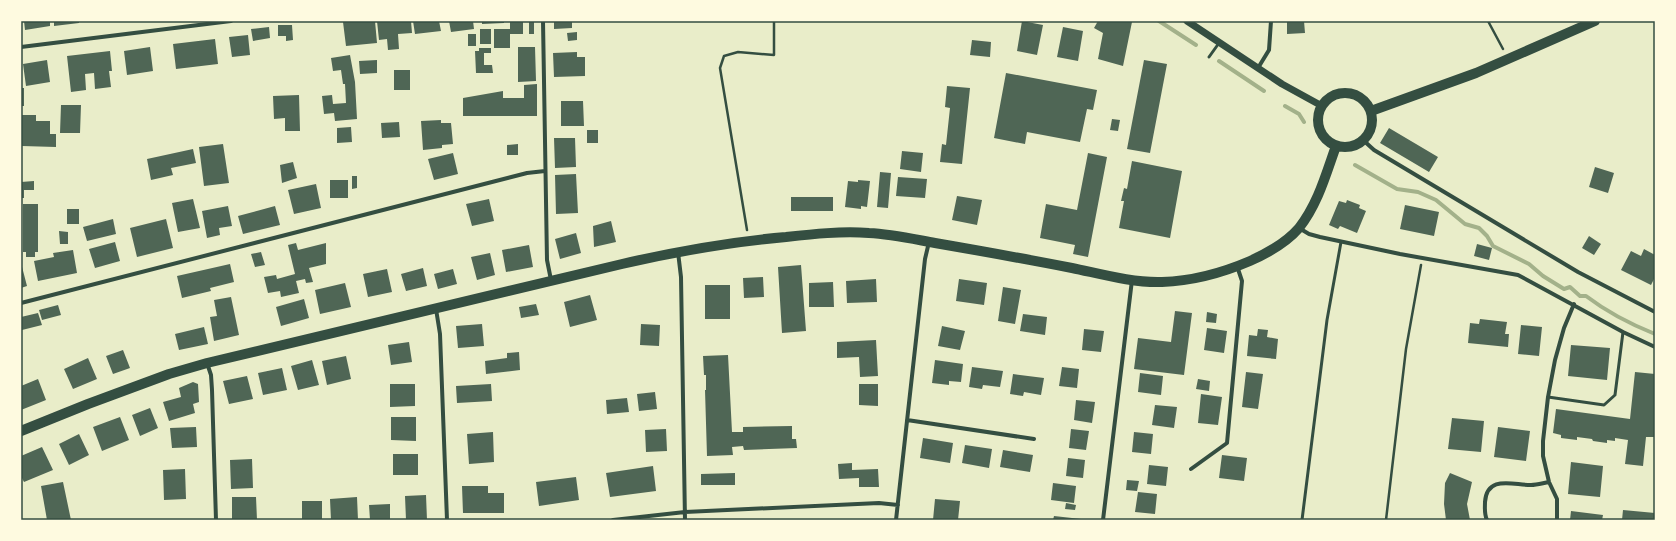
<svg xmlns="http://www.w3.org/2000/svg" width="1676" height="541" font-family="Helvetica,sans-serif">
<rect width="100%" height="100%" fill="#e9edc9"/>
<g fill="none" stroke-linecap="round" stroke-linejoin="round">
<path stroke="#a3b18a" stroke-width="4" d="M1159,21L1196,45
M1219,61L1264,91
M1285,106L1299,114L1304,122
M1355,165L1397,189L1418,192L1436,200L1465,224L1479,228L1487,236L1493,246L1529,264L1543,276L1564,289L1570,287L1580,296H1586C1607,312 1630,324 1655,334"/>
</g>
<path fill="#4f6655" d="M24,21H50V26L25,30Z
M54,21H79V23L54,26Z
M356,21H375L377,43L346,46L343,22Z
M377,21H411L412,33L398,34L399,49L388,50L387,39L379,40Z
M413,21H439L441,31L415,34Z
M449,21H473L474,29L451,32Z
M482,21H504V23L482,24Z
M529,21H534V34H529Z
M554,21H572V28L554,29Z
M1022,21L1043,25L1037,55L1017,51Z
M1098,21L1132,22L1123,66L1098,59L1103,33L1094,28Z
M1287,21H1304L1305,33L1287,34Z
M510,22H523V34H510V48H494V29H510Z
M278,25H292L293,40L286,41V36H278Z
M269,27L270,38L253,41L251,29Z
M1063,27L1083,31L1078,61L1057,57Z
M480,29H491V44H480Z
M577,32V40L568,41L567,33Z
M468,34H476V46H468Z
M248,35L250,55L232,57L229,37Z
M215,39L218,64L176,69L173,44Z
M972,40L991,42L990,57L970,55Z
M150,47L153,71L127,75L124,51Z
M518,47H535L536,81L518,82Z
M479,48H491V53H484V65H492L493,73H476L475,51H479Z
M110,51L112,71H109L111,87L95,89L94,73L85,74L86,90L71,92L67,56Z
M577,52V57H585V76L554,77L553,53Z
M350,55L355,82L357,119L335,121L334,113L324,114L322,96L332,95L333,104L346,103L345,84H343L341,70L333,71L331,58Z
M47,60L50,82L26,86L23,64Z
M377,60V73L360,74L359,61Z
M1144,60L1167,64L1150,153L1127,149Z
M394,70H410V90H394Z
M1006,73L1097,90L1093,110L1087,109L1080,142L1027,132L1025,144L994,138Z
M537,84V116H463V98L503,91V98H524V85Z
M947,86L970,88L962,164L940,162L942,144L946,145L950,108L945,107Z
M21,88H24V106H21Z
M299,95L300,131H285V118L274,119L273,96Z
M561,101H583L584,126H561Z
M61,105H81L80,133H60Z
M22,115H36V121H50V134H56V147L22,146Z
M1112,119L1120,120L1118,131L1110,130Z
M441,120V123H451L453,144L442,145V148L423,150L421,121Z
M399,122L400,137L382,138L381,123Z
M351,127L352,142L337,143V128Z
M1389,128L1438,157L1429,172L1380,143Z
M587,130H598V143H587Z
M554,138H575L576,167L555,168Z
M223,144L229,183L204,186L199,147Z
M518,144V155H507V145Z
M193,149L196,163L171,168L173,175L151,180L147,159Z
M902,151L923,153L921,172L900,169Z
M453,153L458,174L434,180L428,159Z
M1088,153L1107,157L1088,257L1073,254L1075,245L1040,238L1046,204L1077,210Z
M1132,161L1182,171L1170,238L1119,228L1124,201H1121L1124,188L1127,189Z
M293,162L297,178L282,183L280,165Z
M1595,167L1614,173L1608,193L1589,187Z
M880,172L891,173L888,208L877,207Z
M576,174L578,213L556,214L555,175Z
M352,176H357V188L352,189Z
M898,177L927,179L925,198L896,196Z
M330,180H348V198H330Z
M858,180L870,181L867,207L861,206V209L845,207L848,181L858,182Z
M34,181V190H24V198H21V182Z
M316,184L321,208L294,214L288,190Z
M957,196L982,200L977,225L952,220Z
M791,197H833V211H791Z
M193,199L200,228L178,232L172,203Z
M489,199L494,221L472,226L466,204Z
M1347,200L1360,205L1359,208L1366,211L1357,233L1340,226L1338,229L1329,225L1339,201L1346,203Z
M23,204H38V252H35V257H26V252H23Z
M1405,205L1439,212L1434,236L1400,229Z
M228,206L232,226L219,228L220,235L207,238L202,211Z
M275,206L280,225L243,234L238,216Z
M67,209H79V224H67Z
M113,219L116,234L87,241L83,227Z
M166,219L173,248L137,257L130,228Z
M611,221L616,242L594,247L593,226Z
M59,231L68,232V244H60Z
M576,233L581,253L560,259L555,239Z
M1589,236L1601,244L1594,255L1582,248Z
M115,242L120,261L95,268L89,249Z
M296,243L298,250L326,243V264L309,268L313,282L306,283L305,279L296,281L299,293L281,297L280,291L268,293L264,277L276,275L277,279L295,274L288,245Z
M1477,244L1492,248L1489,260L1474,256Z
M529,245L533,267L506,272L502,250Z
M1644,249L1655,255V277L1651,285L1621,270L1631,251L1641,256Z
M73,250L77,273L38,281L34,261L54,257L53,253Z
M261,252L265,265L255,267L251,254Z
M490,253L495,275L477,280L471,257Z
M21,263L27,286L21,288Z
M230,264L234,282L210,288L211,291L182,298L177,276Z
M801,265L806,331L782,333L778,267Z
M423,268L427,286L406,291L401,274Z
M387,269L392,292L368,297L363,274Z
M453,269L457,284L438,289L434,274Z
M763,277L764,297L744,298L743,278Z
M876,279L877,302L847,303L846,281Z
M959,279L987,283L984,305L956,301Z
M833,282L834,307H809V283Z
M345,283L351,307L320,314L315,290Z
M705,285H730V319H705Z
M1003,287L1021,290L1015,324L998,321Z
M590,295L597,320L570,327L564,302Z
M231,297L239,335L214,341L210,317L217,316L214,300Z
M304,299L309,318L281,326L276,307Z
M536,304L539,315L521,318L519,307Z
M58,305L61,315L42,320L39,310Z
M1175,311L1192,313L1184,375L1134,369L1138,338L1171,342Z
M1207,312L1217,314L1216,323L1206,322Z
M38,313L42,325L22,330L21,317Z
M1023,314L1047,317L1045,335L1020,331Z
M1480,319L1507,322L1505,334H1509L1508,347L1468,343L1470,323L1479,324Z
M482,324L484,346L458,348L456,326Z
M641,324L660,325L659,346L640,345Z
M1521,325L1542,327L1539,356L1518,354Z
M942,326L965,331L960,350L938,346Z
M204,327L208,344L179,350L175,334Z
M1207,328L1227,331L1224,353L1204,350Z
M1084,329L1104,331L1101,352L1082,350Z
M1258,329L1268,330L1267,337L1278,339L1276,359L1247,356L1249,335L1257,336Z
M876,340L878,376L860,377L859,357L837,358V342Z
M409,342L412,362L391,365L388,345Z
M1571,345L1610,348L1607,380L1568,376Z
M123,350L130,368L113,374L106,356Z
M519,352L520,370L486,374L485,361L507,358V353Z
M728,355L732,432H743V427L792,426V439H796L797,448L744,450L743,446L732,447L733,455L707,456L705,390H706V375H704L703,356Z
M346,356L351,379L327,385L322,361Z
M88,358L97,379L73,389L64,369Z
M312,360L319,385L298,390L291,366Z
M935,360L963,364L961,382L949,381V385L932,383Z
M972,367L1003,371L1000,387L983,385L982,389L969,387Z
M1062,367L1079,369L1077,388L1059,386Z
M282,368L287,390L263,395L258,373Z
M1246,372L1263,374L1258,409L1242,407Z
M1635,372L1655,374V437H1646L1643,466L1625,464L1628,440L1615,438V441L1607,440V443L1593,441L1592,439L1577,437V440L1561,438V435L1553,433L1556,409L1630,419Z
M1140,373L1163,376L1161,395L1138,392Z
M1013,374L1044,378L1041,395L1024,392L1023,396L1010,394Z
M247,376L253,399L229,404L223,381Z
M38,379L46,400L21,410V386Z
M1198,379L1210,381L1209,391L1196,389Z
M193,382L198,384L199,402L193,404L195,413L169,421L163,402L181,397L179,388Z
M390,384H415V406L390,407Z
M491,384L492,401L457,403L456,386Z
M859,384H878V406L859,405Z
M655,392L657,409L639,411L637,394Z
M1201,394L1222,397L1218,425L1198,423Z
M627,398L629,412L607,414L606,400Z
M1076,400L1095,402L1092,423L1074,420Z
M1155,405L1177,407L1174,428L1152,425Z
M150,408L158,428L140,436L132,415Z
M120,417L129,440L102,451L93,427Z
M391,417H416V441L391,440Z
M1452,418L1484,421L1481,452L1448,449Z
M196,427L197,447L172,448L170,428Z
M1498,427L1530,431L1526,461L1494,457Z
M666,429L667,451L646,452L645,430Z
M1071,429L1089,431L1086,450L1069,448Z
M493,432L494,462L469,464L467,434Z
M1134,432L1153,434L1151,454L1132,452Z
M79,434L89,455L69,465L59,444Z
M923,438L953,443L950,463L920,458Z
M965,445L992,449L989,468L962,463Z
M42,447L53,470L24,482L21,476V456Z
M1003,450L1033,455L1030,472L1000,467Z
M393,454H418V475H393Z
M1222,455L1247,458L1244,481L1219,478Z
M1068,458L1085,460L1083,478L1066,476Z
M252,459L253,488L231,489L230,460Z
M1571,462L1603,466L1600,497L1568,494Z
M852,463V470L878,469L879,487H859V478L839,479L838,464Z
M1149,465L1168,467L1166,486L1147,484Z
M653,466L656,491L610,497L606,473Z
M185,469L186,499L164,500L163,470Z
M735,473V485H701V474Z
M1450,473L1472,482L1467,504L1470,520H1446L1444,504L1445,483Z
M576,477L579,500L539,506L536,482Z
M1127,480L1139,481L1137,491L1126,490Z
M63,482L71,520H47L41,486Z
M1053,483L1076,486L1074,503L1051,500Z
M462,486H488V493H504V513H463Z
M1138,492L1157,494L1155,514L1135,512Z
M426,495L427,520H406L405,496Z
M232,497H256L257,520H232Z
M357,497L358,520H331L330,499Z
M935,499L960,501L958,520H933Z
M302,501H322V520H302Z
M1066,503L1076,505L1075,510L1065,509Z
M390,504V520H370L369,505Z
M1623,510L1655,513V520H1622Z
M1571,511L1603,515L1602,520H1570Z
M1054,516L1081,519V520H1053Z"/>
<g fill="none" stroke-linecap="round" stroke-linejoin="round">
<path stroke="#344e41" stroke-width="2.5" d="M1488,21L1503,49
M747,230L720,68L724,56L738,52L774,55V21
M1386,520L1406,349L1421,265"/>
<path stroke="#344e41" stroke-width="3" d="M1209,57L1219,43
M1548,397L1604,405L1615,395L1623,332
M1302,520L1327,320L1341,242"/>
<path stroke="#344e41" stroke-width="4" d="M543,21L547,260L551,280
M21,47L231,21
M1258,68L1269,50L1271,21
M1363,140L1374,150L1578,272L1655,312
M1299,228L1309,234L1320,237L1400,254L1518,275L1623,332L1655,347
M678,252L681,277L685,520
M21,303L527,173L545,171
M436,309L440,334L447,520
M207,363L211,375L212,390L216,520
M907,420L1034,439
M1191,469L1227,443L1242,281L1237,266
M613,520L685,512L879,503L898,505
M896,520L925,259L929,242
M1103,520L1132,280
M1487,520C1484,514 1485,508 1485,502C1487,475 1512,485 1531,485C1537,485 1543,483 1549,482
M1557,520V499L1549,482L1543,456V441L1548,397L1555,360L1564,328L1574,304"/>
<path stroke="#344e41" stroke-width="7" d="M1187,21L1282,84L1322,106"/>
<path stroke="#344e41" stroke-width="10" d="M1318 120a27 27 0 1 1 54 0a27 27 0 1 1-54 0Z
M1371,111L1476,73L1595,21
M21,431L88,404L169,374L207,363L622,264C678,251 728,242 786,237C813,234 841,231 869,233C891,234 913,239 935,243C981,251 1026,259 1072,268C1101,274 1132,283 1162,282C1193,281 1222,273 1250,261C1268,253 1286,243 1299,228C1318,204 1326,174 1336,146"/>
</g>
<rect width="1676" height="541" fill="none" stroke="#fefae0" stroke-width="44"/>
<rect x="22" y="22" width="1632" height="497" fill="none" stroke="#344e41" stroke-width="1.5"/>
</svg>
